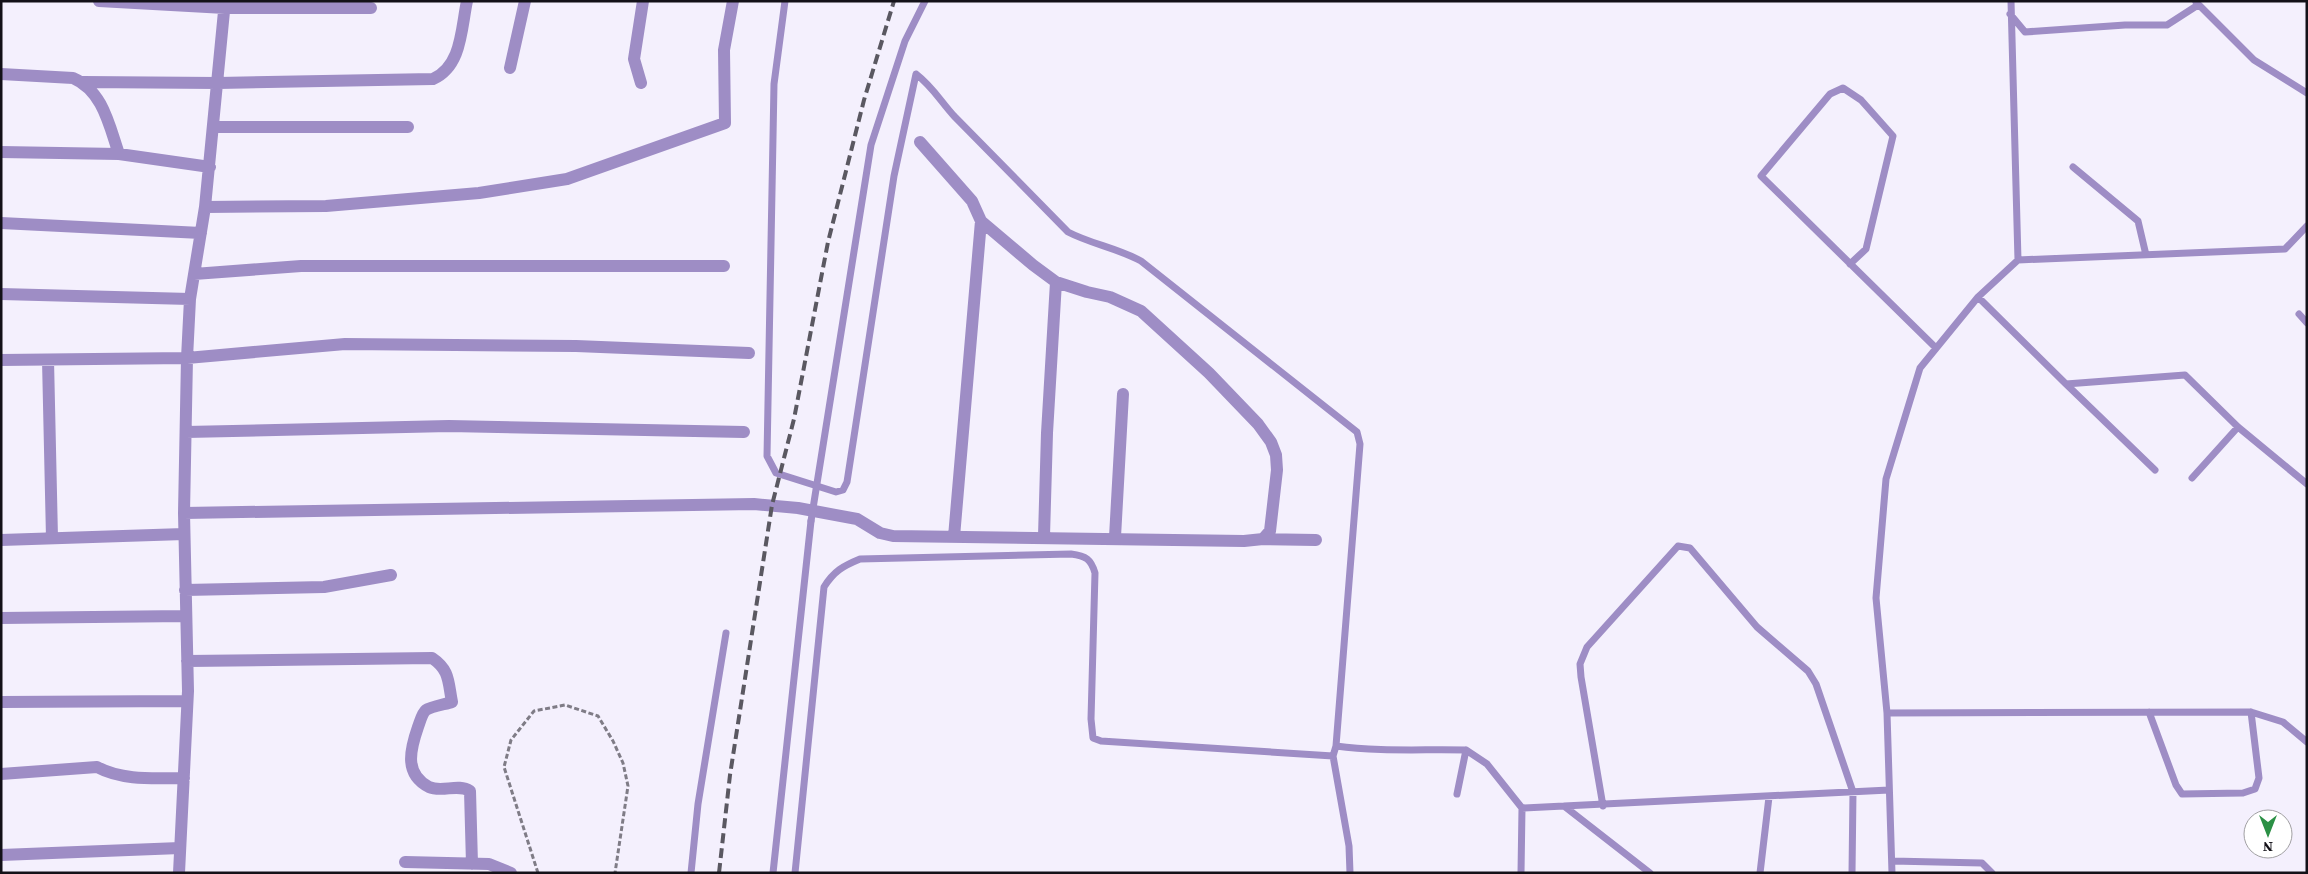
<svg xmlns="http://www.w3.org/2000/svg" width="2308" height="874" font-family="'Source Serif 4',serif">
<rect width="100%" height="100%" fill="#f4f0fd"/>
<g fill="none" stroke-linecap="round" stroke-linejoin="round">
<path stroke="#7f7c86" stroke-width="3" stroke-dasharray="5 2.5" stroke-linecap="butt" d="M538,873L504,767L511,740L534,711L565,705L598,716L613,741L623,763L628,786L615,873"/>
<path stroke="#9e8dc5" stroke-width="7" d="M785,1L774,84L767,456L776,473L836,492L843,490L847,482L894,176L916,74C933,87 941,102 955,117L1068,232C1091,244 1117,248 1141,261L1357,432L1360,444L1336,746
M2196,2L2254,60L2307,93
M2010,14L2025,32L2125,25H2167L2198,5
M2073,167L2138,221L2146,255
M2018,260L2285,249L2307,226
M1850,264L1866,249L1893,136L1861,100L1843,88L1830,94L1761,176L1936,348
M1978,297L2066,384L2185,375L2238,427L2307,484
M2299,314L2307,323
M2066,384L2155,470
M2192,478L2238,427
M2251,712L2283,722L2307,742
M1887,713L2251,712L2259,778L2255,789L2243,793L2182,794L2176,785L2149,712
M1466,750L1487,764L1522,808
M1603,806L1581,677L1580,664L1587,647L1678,546L1690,548L1757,627L1808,671L1816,684L1853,792L1852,873
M1892,861L1982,863L1992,873
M691,873L698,804L726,633
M773,873L811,521
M795,873L824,587C834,571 843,566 860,559L1071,554C1086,556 1091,559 1095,573L1091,719L1093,738L1101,741L1333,756
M1350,873L1349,846L1333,756L1336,746C1379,752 1423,749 1466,750L1457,794
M1521,873L1522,808L1564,806
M1650,873L1564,806L1889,790
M1760,873L1769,797
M1892,873L1887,713L1876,598L1886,479L1920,368L1978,297L2018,260L2011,1"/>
<path stroke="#9e8dc5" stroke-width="12" d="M99,1L225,8H371
M510,68L525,1
M1,74L73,78C103,91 109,125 119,154
M83,82L218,83L433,79C462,66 461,29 467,1
M641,83L634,59L643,1
M214,127H408
M1,152L119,154L210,167
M205,207L326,206L479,193L567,179L725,123L724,50L733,1
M1,223L201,233
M194,274L301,266H724
M1,294L190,299
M1,360L187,358L345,344L576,346L749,353
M48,360L52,538
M186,432L449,426L744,432
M184,513L754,504L798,508L857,519L880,533L893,536L1244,541L1263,539L1270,531L1277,470L1276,455L1271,442L1258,424L1209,373L1141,311L1110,297L1087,292L1056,282L1033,265L981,221L972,201L920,142
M1044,536L1047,433L1056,282
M954,537L981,221
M1115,537L1123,394
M1263,539L1316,540
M1,540L184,534
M185,590L324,587L391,575
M1,618L186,616
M187,661L432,658C450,670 448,682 452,702C446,704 430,707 426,710C422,713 420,722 418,727C410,750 404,774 429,787C442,793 458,783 470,791L472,864
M1,702L187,701
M1,774L97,767C123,781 155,778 184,778
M1,855L180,848
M405,862L489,864L511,873
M179,873L188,691L184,513L187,358L190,299L205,207L225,1"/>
<path stroke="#5a5861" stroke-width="4" stroke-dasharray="10 5" stroke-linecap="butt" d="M719,873L730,775L772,505L794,419L828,242L864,100L894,1"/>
<path stroke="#9e8dc5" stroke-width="7" d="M811,521L871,145L905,41L925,1"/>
</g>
<rect width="2308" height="874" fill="none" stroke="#131118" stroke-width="5"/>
<g transform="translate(2268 834) rotate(180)"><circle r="24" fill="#ffffff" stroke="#a1a0a3"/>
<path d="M0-4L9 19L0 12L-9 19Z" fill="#2b9045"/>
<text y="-8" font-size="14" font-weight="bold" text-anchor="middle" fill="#131118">N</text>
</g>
</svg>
